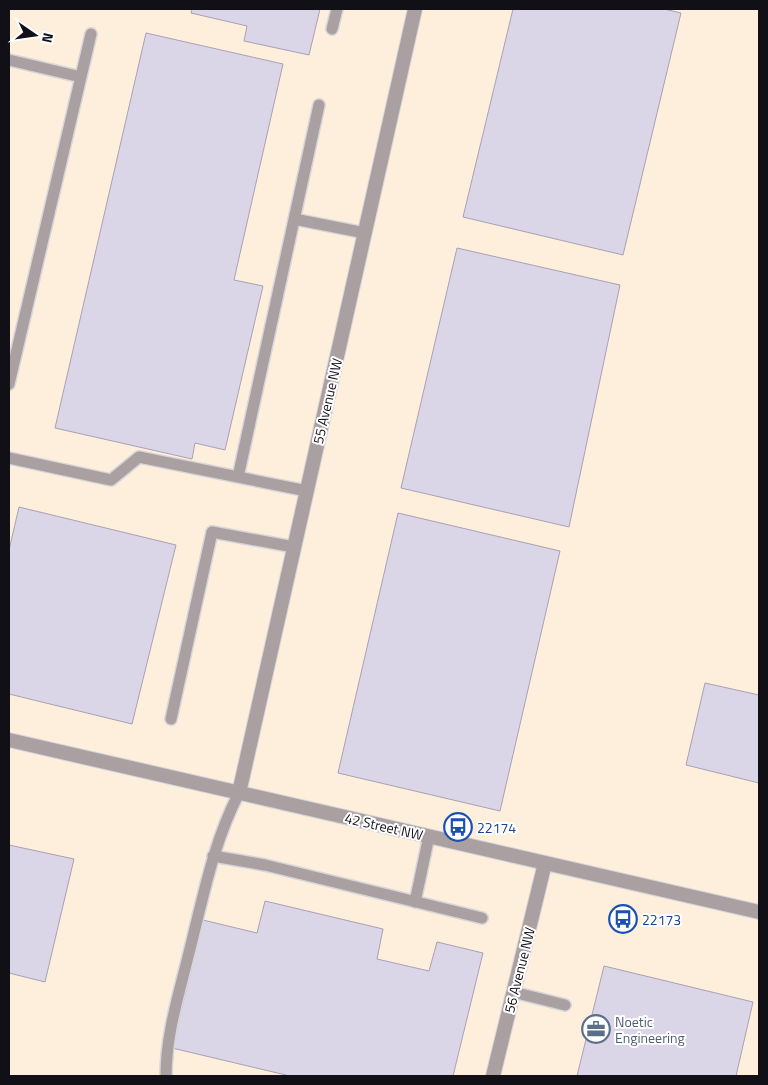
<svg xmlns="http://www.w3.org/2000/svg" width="768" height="1085" font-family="'Titillium Web',sans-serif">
<rect width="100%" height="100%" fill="#fbfafe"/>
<path fill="#feefdc" d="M9,9H759V1076H9Z"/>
<path fill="#dbd5e8" stroke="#a7a1b3" d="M192,9H320L309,55L244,41L247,26L191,13Z
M513,9H664L681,13L623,255L463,217Z
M146,33L283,64L234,280L263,286L225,450L195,443L192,459L55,428Z
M457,248L620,285L569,527L401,488Z
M19,507L176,545L132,724L9,694V550Z
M398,513L560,551L500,811L338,773Z
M705,683L759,695V783L686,765Z
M9,845L74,859L45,982L9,973Z
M265,901L383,929L377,959L429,971L437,942L483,953L453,1076H290L172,1048L203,920L257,933Z
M604,966L753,1002L736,1076H577Z"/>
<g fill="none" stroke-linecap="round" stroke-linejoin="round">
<defs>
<path id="service" d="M332,29L337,9
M9,60L81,77
M294,219L365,233
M9,384L91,34
M9,458L111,480L139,457L307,491
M238,477L319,105
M171,719L212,532L294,547
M213,856L265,865L482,918
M415,902L429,836
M513,992L565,1005
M166,1076C166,1034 179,994 189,953C203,898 213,843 239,793"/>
<path id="minor" d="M493,1076L545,863"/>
<path id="tertiary" d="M9,740L759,912
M239,793L415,9"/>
</defs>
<use href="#service" stroke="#d6d5d9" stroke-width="14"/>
<use href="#minor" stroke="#d6d5d9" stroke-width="16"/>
<use href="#tertiary" stroke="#d6d5d9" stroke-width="16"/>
<use href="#service" stroke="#aba0a1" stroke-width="11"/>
<use href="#minor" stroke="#aba0a1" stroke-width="14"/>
<use href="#tertiary" stroke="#aba0a1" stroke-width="14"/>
</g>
<defs>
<symbol id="bus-ring" viewBox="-11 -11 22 22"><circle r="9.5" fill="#fff" stroke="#1a4fb4" stroke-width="1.5"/><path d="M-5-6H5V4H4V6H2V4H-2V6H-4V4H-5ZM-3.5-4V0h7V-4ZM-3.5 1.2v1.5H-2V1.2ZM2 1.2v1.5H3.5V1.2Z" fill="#1a4fb4"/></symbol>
<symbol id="office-ring" viewBox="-11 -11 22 22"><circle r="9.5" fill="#fff" stroke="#5c6f8a" stroke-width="1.5"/><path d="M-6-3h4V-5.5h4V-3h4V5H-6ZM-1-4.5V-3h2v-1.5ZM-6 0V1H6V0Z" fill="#5c6f8a"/></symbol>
</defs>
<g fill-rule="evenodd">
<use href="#bus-ring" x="442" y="811" width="32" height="32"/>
<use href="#bus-ring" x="607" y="903" width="32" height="32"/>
<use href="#office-ring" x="580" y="1013" width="32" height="32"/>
</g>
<g text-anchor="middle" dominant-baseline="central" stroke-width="4" stroke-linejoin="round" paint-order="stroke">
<g font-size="14" fill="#121017" stroke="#fff">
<text transform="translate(327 401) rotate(-77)">55 Avenue NW</text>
<text transform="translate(384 826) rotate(13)">42 Street NW</text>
<text transform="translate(519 970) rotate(-76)">56 Avenue NW</text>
</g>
<g font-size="14" fill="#164399" stroke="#fff" text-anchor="start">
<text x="477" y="827">22174</text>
<text x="642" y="919">22173</text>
</g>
<g font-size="14" fill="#4e5e75" stroke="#fff" text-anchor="start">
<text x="615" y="1021">Noetic<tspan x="615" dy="16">Engineering</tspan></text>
</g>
</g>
<rect width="768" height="1085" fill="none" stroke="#121017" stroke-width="20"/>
<g transform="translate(35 35) rotate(103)" stroke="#ffffff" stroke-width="4" paint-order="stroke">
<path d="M0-4L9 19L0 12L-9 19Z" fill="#121017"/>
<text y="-8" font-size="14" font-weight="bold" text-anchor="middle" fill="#121017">N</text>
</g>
</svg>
